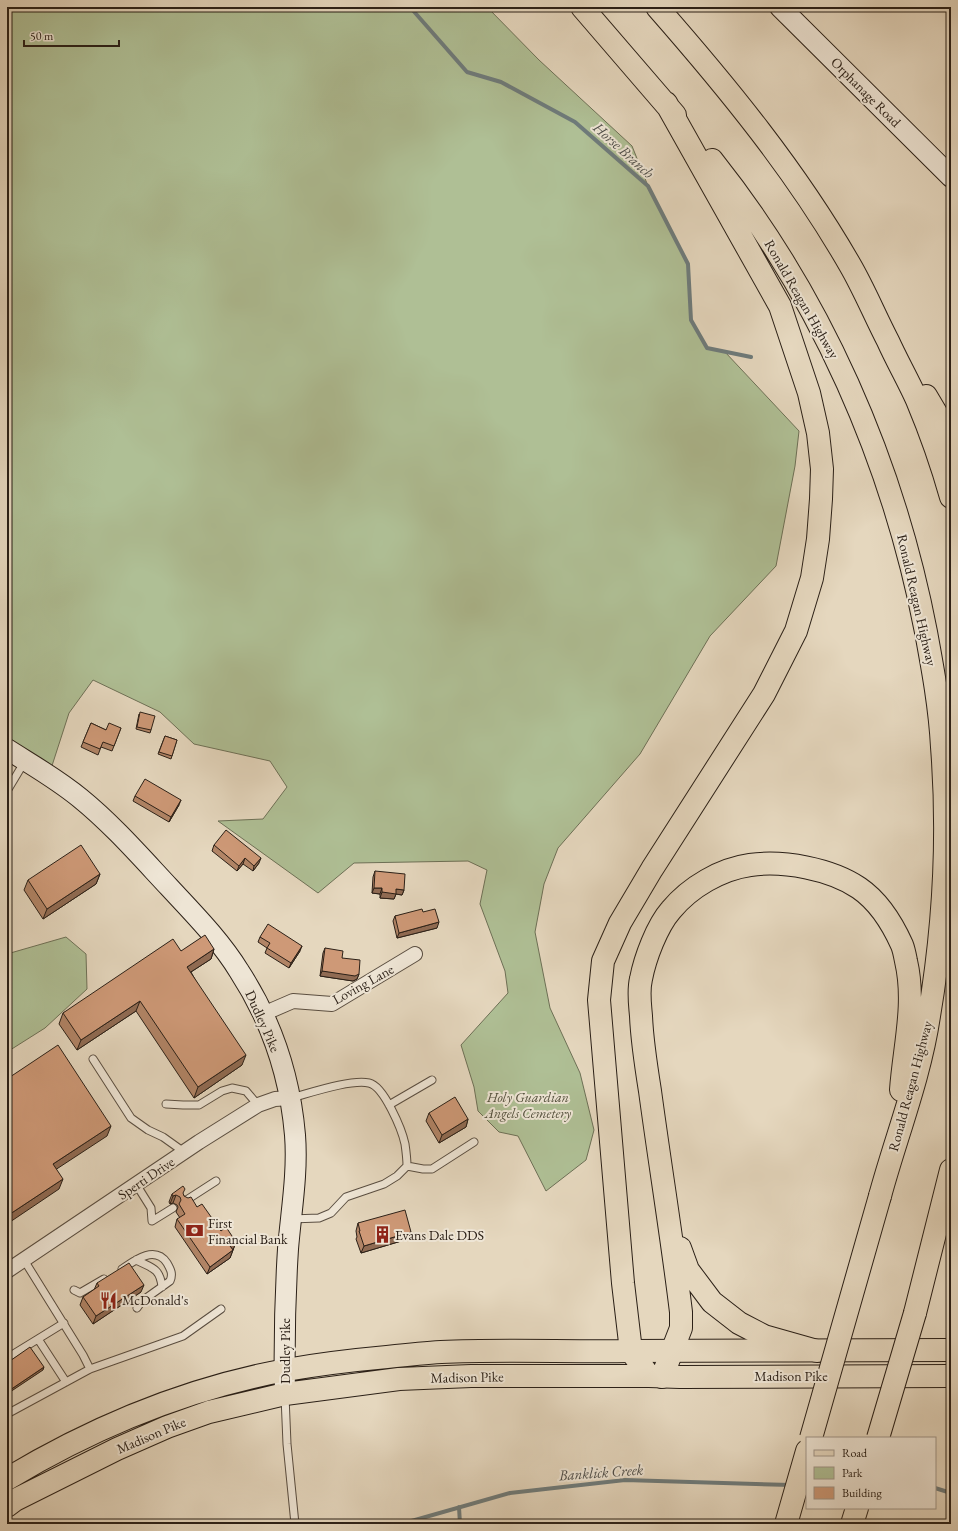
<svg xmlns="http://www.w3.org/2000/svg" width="958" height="1531" font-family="'EB Garamond',serif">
<rect width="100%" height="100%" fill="#e5d7be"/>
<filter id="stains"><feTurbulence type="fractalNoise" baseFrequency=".005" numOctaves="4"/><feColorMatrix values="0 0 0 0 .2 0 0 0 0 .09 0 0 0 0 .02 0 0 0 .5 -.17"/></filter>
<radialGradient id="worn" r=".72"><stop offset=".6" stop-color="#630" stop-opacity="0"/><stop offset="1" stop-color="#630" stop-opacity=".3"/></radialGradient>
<path fill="#afbf95" stroke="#6d7056" d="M7,7H487L539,60L632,146L648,186L688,264L691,320L707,348L725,352L799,431L795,466L776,566L710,636L640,754L558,848L544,884L535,932L550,1008L580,1073L594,1130L586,1160L546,1191L518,1136L499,1132L478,1111L474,1087L461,1045L508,993L505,971L480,904L487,870L468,861L354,863L318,893L218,821L263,819L287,787L270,761L194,744L160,712L93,680L69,713L49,775L7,749Z
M66,937L86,954L87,989L45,1028L7,1052V954Z"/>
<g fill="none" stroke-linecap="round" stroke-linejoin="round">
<path stroke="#6e7b7b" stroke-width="4" d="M410,7L467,72L501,82L575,122L648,186L688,264L691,320L707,348L751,357
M935,1488L951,1493
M459,1507L460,1524
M401,1524L510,1493L625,1480L791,1485"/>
<defs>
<path id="lane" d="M7,791L25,761
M93,1059L131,1118L148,1130L163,1137L184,1152
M291,1098C310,1093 351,1079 369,1083C384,1086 402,1130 405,1144C406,1151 407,1158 407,1166L397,1176L384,1184L346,1197L331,1213L319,1218L291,1219
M166,1104L183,1105H199L222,1091L232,1088L246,1091L258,1105
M389,1105L432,1080
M407,1166L423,1169H432L474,1142
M136,1184L151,1208L152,1221L173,1208
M185,1201L216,1181
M24,1260L83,1355L90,1369
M136,1260C152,1268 160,1268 162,1287
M122,1269C135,1260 155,1245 167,1263C171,1270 173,1274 170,1281L142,1301L137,1308
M74,1290L80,1293L104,1279
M38,1339L66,1382
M7,1358L64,1323
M285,1396L287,1444L295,1524
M7,1414L90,1369L183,1336L221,1309"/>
<path id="street" d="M263,1014L293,1001L332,1004L415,954
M7,1271L199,1142L258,1105L275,1099L290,1098"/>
<path id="secondary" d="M780,7L951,177
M7,749C32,765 57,779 80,798C112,824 140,856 169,887C193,913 220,940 239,971C271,1020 290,1077 295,1135C298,1173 291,1212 288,1249C285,1297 284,1345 285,1394"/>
<path id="primary" d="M7,1479C92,1428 188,1388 286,1370C320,1364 354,1360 387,1357C405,1355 423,1353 441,1352C504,1349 567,1352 630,1351C737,1351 844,1350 951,1350
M7,1506L15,1500L117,1449L167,1427L209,1412L285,1394L399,1379L471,1376H649L680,1377L951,1376"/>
<path id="highway" d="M582,7L675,115
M657,7C728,88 796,171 850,265C864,289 875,316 888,341C897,361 908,380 917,400C930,431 942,465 951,497
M712,160C821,297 893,461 926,632C933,670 940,708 942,747C949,837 944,927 929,1016C920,1077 896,1137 880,1196
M926,396L951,438
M680,1248L688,1270L712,1302L739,1323L764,1336L817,1351
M915,1313L951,1170
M649,1376L631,1351L623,1283L599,1000L603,961L620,923L652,869L764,694L796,631L812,578L818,539L821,499L822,469L818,433L809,393L780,306L666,103
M662,1377L681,1328V1312C672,1238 660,1165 650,1091C646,1066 642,1041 641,1016C640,1004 638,991 641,979C645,958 657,926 671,910C690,887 721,869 750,865C783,860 831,869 859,888C878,901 893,925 902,945C904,950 905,956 906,961C916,1004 904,1047 901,1090
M786,1524L807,1451
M852,1524L857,1508"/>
</defs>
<use href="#lane" stroke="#5a4e41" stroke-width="9"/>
<use href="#street" stroke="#5a4e41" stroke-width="16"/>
<use href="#secondary" stroke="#2b2017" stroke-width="22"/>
<use href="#primary" stroke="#2b2017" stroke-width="24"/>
<use href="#highway" stroke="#2b2017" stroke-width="24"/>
<use href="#lane" stroke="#eee5d5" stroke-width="7"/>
<use href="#street" stroke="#eee5d5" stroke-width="14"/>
<use href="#secondary" stroke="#eee5d5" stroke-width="20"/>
<use href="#primary" stroke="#e5d7be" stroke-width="22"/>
<use href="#highway" stroke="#e5d7be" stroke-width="22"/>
<defs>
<path id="highway-bridge" d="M811,1438L880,1196
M878,1438L915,1313"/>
</defs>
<use href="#highway-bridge" stroke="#2b2017" stroke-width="24" stroke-linecap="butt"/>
<use href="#highway-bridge" stroke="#e5d7be" stroke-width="22"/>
</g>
<path fill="#b18466" stroke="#2b2017" d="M139,714L151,730L150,733L136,729Z
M91,723L106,730L121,728L112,751L101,747L98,755L81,747Z
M165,736L177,740L171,759L158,754Z
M135,796L179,805L169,822L133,801Z
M214,845L259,863L253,871L243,864L237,871L212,851Z
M375,871L404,890L402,895L396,894L394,899L380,898V894L372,893L373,877Z
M100,874L96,884L43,919L24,890L28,880Z
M423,912L437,928L397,938L393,921L395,916Z
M260,937L300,951L289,968L265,953L267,948L258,942Z
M325,948L342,958L359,974L357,979L353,981L320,976L323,953Z
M214,949L211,959L191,972L242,1065L194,1098L136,1011L77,1050L59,1024L63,1013L181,951Z
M429,1113L468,1119L466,1127L439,1143L426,1121Z
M172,1194H183L184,1196L197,1207L221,1231L236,1242L230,1258L207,1274L175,1227L177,1219L180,1218L176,1212L178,1207L177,1205L173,1203L170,1204L169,1202Z
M358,1223L408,1239L361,1253L356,1239L357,1237L356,1231Z
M97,1283L141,1292L93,1324L80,1305L83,1297L94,1290Z"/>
<path fill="#906b53" stroke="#2b2017" d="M181,800L179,805L169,822L171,817Z
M245,858L243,864L237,871L239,866Z
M261,858L259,863L253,871L254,866Z
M100,874L96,884L43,919L47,909Z
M374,888H382L380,894L372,893Z
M396,889L404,890L402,895L396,894L394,899L380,898L382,892Z
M439,922L437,928L397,938L399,933Z
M302,946L300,951L289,968L291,963Z
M214,949L211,959L183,977L187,967Z
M322,971L359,974L357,979L353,981L320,976Z
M140,1001L136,1011L77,1050L81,1040Z
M246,1055L242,1065L194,1098L198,1087Z
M468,1119L466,1127L439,1143L442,1135Z
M111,1126L107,1136L49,1174L53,1164Z
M63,1179L59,1189L7,1224V1216Z
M176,1195L173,1203L170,1204L173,1196Z
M411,1232L408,1239L361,1253L364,1246Z
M236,1242L233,1250L230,1246Z
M233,1250L230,1258L207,1274L210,1267Z
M144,1285L141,1292L93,1324L96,1316Z
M44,1367L43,1370L7,1394V1392Z"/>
<path fill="#ce9977" stroke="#2b2017" d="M140,712L155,716L151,730L137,727Z
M91,723L106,730L109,723L121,728L114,746L103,742L100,749L83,742Z
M165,736L177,740L172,756L159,752Z
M145,779L181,800L171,817L135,796Z
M226,830L261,858L254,866L245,858L239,866L214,845Z
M81,845L100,874L47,909L28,880Z
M375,871L405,874L404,890L396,889V894L382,892V888H374Z
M422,909L423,912L435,909L439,922L399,933L395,916Z
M268,924L302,946L291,963L267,948L270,943L260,937Z
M205,935L214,949L187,967L246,1055L198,1087L140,1001L81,1040L63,1013L173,939L181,951Z
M325,948L343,951L342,958L360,960L359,974L355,976L322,971Z
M58,1045L111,1126L53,1164L63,1179L7,1216V1079Z
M455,1097L468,1119L442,1135L429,1113Z
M183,1186L185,1189L183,1193L184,1196L188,1198L191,1197L197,1207L202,1204L221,1231L226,1227L236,1242L230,1246L233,1250L210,1267L177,1219L185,1214L179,1204L181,1200L180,1197L176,1195L173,1196L172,1194Z
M405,1210L411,1232L364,1246L359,1231H360L358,1223Z
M129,1263L144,1285L96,1316L83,1297L99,1286L97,1283Z
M30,1347L44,1367L7,1392V1363Z"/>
<defs>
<symbol id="bank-bare" viewBox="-9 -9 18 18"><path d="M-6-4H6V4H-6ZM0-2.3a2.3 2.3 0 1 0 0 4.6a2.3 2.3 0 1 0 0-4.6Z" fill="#8f2418" stroke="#eee5d5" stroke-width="2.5" paint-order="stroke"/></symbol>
<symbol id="building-bare" viewBox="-9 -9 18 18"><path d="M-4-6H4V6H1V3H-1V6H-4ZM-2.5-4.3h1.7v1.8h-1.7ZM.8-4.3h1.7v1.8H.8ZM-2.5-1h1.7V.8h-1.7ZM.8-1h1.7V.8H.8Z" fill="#8f2418" stroke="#eee5d5" stroke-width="2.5" paint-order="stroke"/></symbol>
<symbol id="restaurant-bare" viewBox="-9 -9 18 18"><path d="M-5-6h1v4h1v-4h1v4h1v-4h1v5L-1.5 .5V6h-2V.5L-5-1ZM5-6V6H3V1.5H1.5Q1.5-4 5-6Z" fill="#8f2418" stroke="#eee5d5" stroke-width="2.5" paint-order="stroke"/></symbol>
</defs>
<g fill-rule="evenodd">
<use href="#bank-bare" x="182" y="1218" width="25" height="25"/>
<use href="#building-bare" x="370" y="1222" width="25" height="25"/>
<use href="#restaurant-bare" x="96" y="1288" width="25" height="25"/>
</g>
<g text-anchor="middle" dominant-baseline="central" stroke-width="4" stroke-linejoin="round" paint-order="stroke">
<g font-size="14" fill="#2b2017" stroke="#eee5d5">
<text transform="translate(866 92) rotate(45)">Orphanage Road</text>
<text transform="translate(802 299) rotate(60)">Ronald Reagan Highway</text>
<text transform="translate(917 600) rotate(77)">Ronald Reagan Highway</text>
<text transform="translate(363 984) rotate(-29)">Loving Lane</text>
<text transform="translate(263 1021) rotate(66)">Dudley Pike</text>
<text transform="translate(910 1086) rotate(-75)">Ronald Reagan Highway</text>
<text transform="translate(146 1178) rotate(-34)">Sperti Drive</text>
<text transform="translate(285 1351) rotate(-90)">Dudley Pike</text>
<text x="791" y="1376">Madison Pike</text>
<text transform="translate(467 1377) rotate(-1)">Madison Pike</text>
<text transform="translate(151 1435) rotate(-23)">Madison Pike</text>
</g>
<g font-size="14" font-style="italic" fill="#53503d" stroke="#eee5d5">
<text x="528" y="1097">Holy Guardian<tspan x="528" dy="16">Angels Cemetery</tspan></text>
</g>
<g font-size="14" fill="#2b2017" stroke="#eee5d5" text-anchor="start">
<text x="208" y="1223">First<tspan x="208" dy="16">Financial Bank</tspan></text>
<text x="395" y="1235">Evans Dale DDS</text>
<text x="122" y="1300">McDonald's</text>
</g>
<g font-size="15" font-style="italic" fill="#4d4d49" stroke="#eee5d5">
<text transform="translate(624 150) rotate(42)">Horse Branch</text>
<text transform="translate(601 1472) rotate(-4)">Banklick Creek</text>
</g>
</g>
<rect width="958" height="1531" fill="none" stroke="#e5d7be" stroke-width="24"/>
<rect x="8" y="8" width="942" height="1515" fill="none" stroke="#2b2017" stroke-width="2"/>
<rect x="12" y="12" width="934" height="1507" fill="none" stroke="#2b2017"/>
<rect x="806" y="1437" width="130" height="72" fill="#eee5d5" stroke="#a09689"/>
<rect x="814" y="1450" width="20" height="6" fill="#e5d7be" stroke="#a09689"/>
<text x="842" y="1457" font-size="12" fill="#2b2017">Road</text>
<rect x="814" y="1467" width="20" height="12" fill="#afbf95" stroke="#a09689"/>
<text x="842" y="1477" font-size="12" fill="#2b2017">Park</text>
<rect x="814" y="1487" width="20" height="12" fill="#ce9977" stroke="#a09689"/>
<text x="842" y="1497" font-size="12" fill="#2b2017">Building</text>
<path d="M24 40v6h95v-6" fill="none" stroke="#2b2017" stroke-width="2"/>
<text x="30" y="40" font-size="12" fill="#2b2017" stroke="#eee5d5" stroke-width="3" paint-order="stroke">50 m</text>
<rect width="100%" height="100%" filter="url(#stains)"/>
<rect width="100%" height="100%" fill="url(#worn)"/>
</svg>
